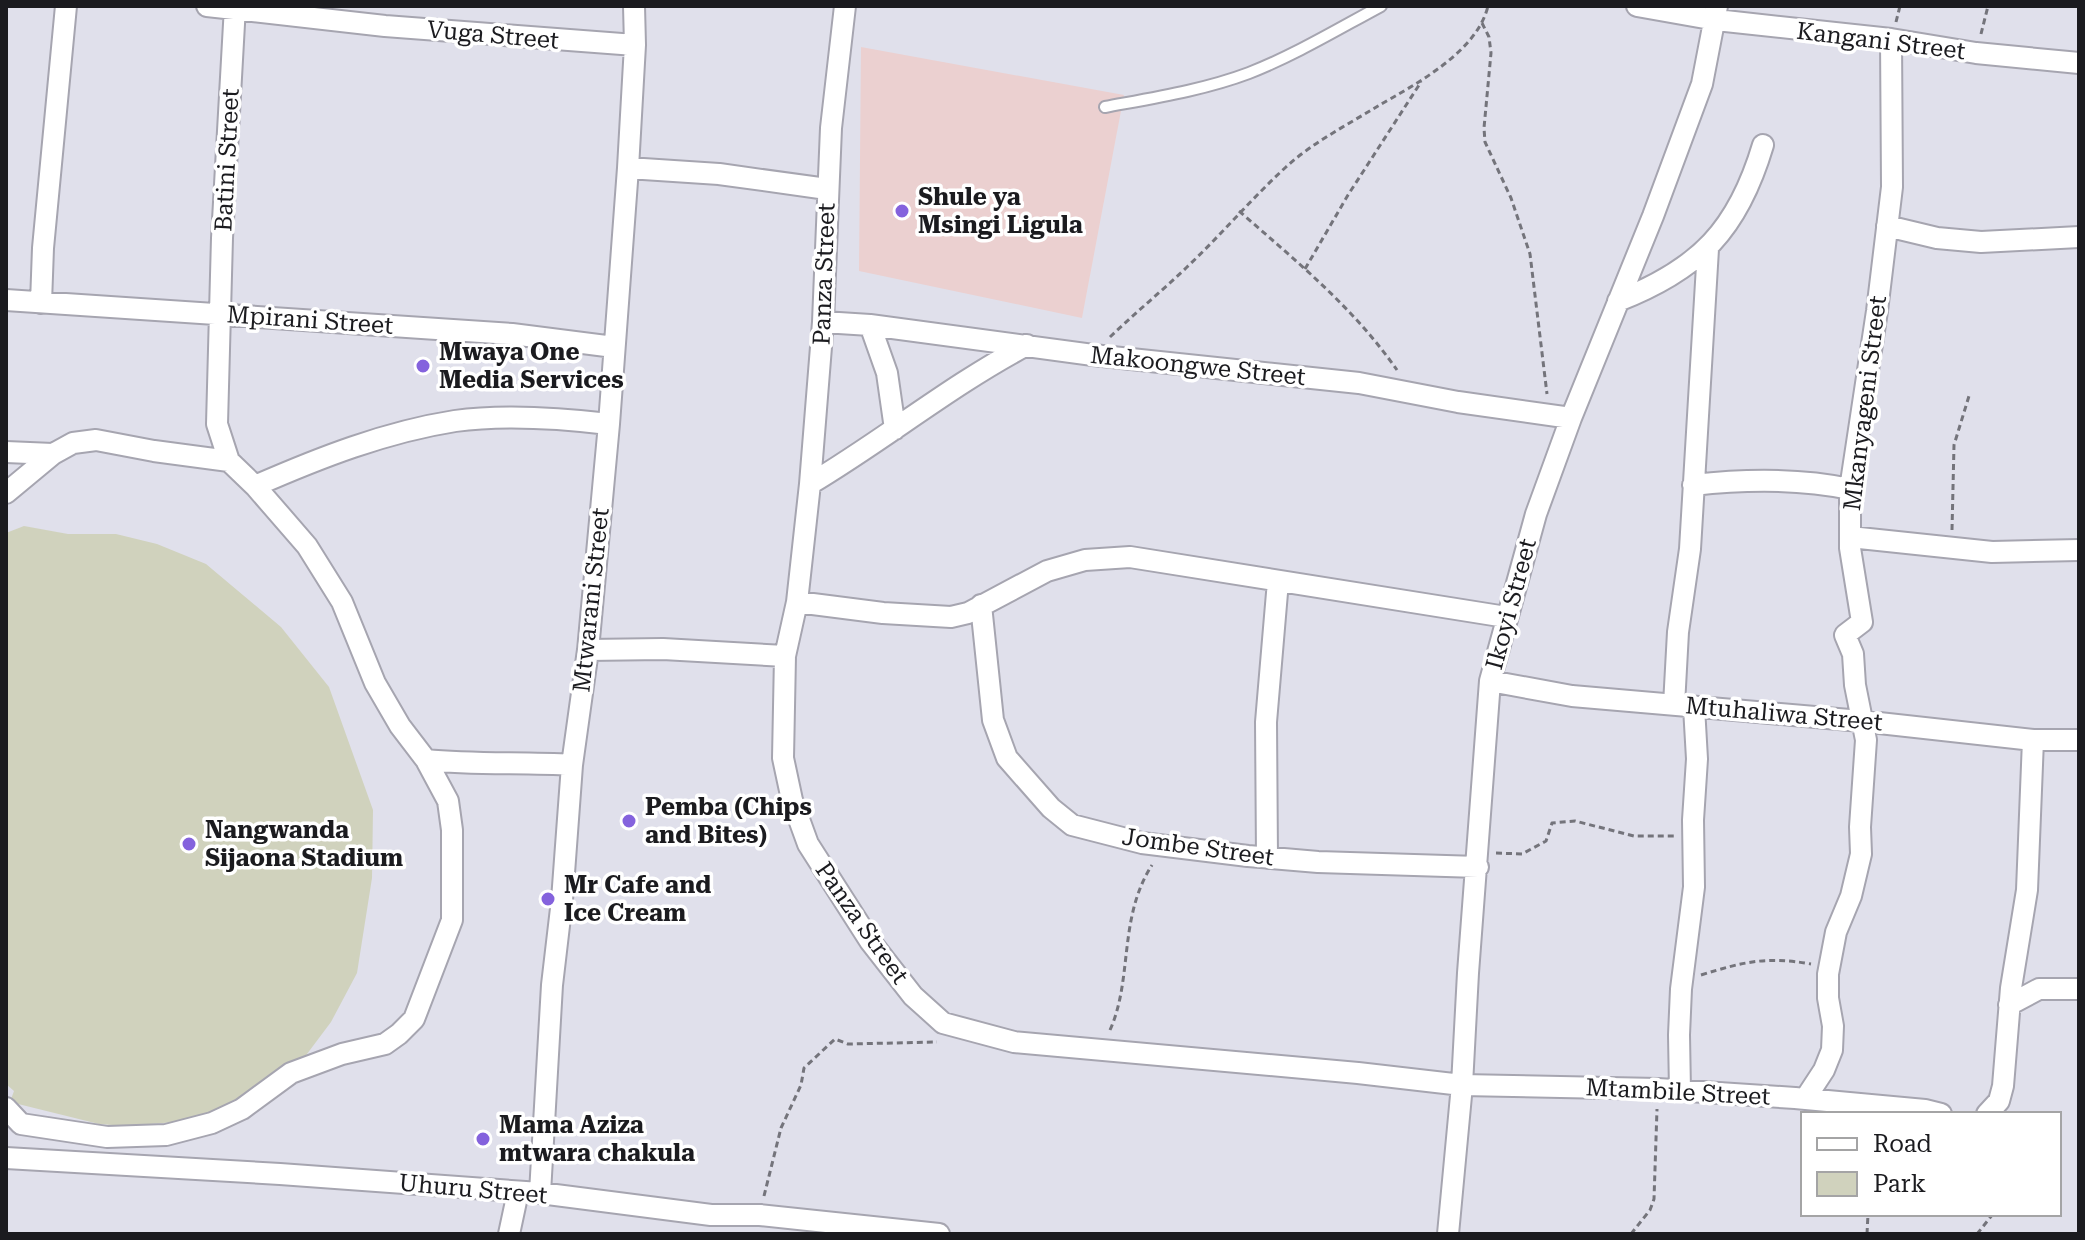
<svg xmlns="http://www.w3.org/2000/svg" width="2085" height="1240" font-family="'Roboto Serif',serif">
<rect width="100%" height="100%" fill="#e0e0eb"/>
<path fill="#ebd0d0" d="M861,47L1124,95L1082,318L859,271Z"/>
<path fill="#d0d2bd" d="M24,526L68,534H116L157,544L206,564L281,627L329,687L373,810L372,878L357,973L331,1022L301,1062L220,1114L175,1122L126,1126L99,1124L10,1102L14,1091L6,1084V533Z"/>
<g fill="none" stroke-linecap="round" stroke-linejoin="round">
<defs>
<path id="lane" d="M1105,107C1153,98 1204,90 1249,73C1295,55 1338,29 1381,6"/>
<path id="street" d="M207,6L385,26L635,45
M845,6L831,128L823,322L810,484L797,602L785,656L783,758L792,800L808,844L870,941L913,996L943,1023L1014,1042L1358,1073L1462,1085L1658,1089L1795,1098L1925,1110L1941,1114
M1637,6L1716,20L1891,39L1976,53L2079,63
M628,168L719,174L827,189
M1887,226L1937,238L1981,242L2079,237
M6,300L512,334L614,347
M1618,301C1700,269 1738,229 1763,145
M41,303L43,248L66,6
M823,322L870,325L1093,355L1359,383L1458,402L1571,418
M870,325L887,373L895,429
M6,452L53,454
M810,484C884,440 951,385 1027,345
M1693,485C1746,479 1798,478 1850,489
M255,486C319,458 385,432 455,421C505,414 559,418 609,424
M6,493L53,454L73,443L96,440L154,451L229,461
M1850,537L1992,552L2079,550
M797,602L883,613L951,617L968,613L1047,571L1085,560L1130,557L1506,617
M981,605L993,720L1007,758L1051,808L1072,825L1142,843L1248,856L1318,862L1478,867
M588,650L663,649L785,656
M1490,681L1572,696L1861,721L2033,740H2079
M1674,705L1678,632L1690,549L1708,249
M426,760C474,765 523,762 572,765
M1267,858L1266,722L1278,581
M2009,1005L2039,989H2079
M1680,1091L1679,1035L1681,989L1694,887L1693,820L1697,759L1694,707
M1805,1099L1824,1070L1832,1050L1833,1026L1828,998V974L1836,932L1851,896L1861,854L1860,827L1866,740L1855,685L1853,654L1845,635L1862,622L1850,548V489L1877,311L1892,187L1891,39
M6,1108L21,1124L107,1137L166,1135L212,1123L242,1109L291,1073L342,1054L385,1044L399,1034L414,1019L452,920V830L448,801L426,760L400,726L375,683L342,602L307,546L255,486L229,461L217,424L222,238L235,6
M1987,1114L1999,1101L2003,1086L2011,988L2027,890L2033,740
M6,1158L280,1174L540,1193L711,1215H760L939,1234
M540,1193L552,985L562,900L572,765L588,650L609,424L628,168L635,45L634,6
M509,1234L518,1192
M1448,1234L1462,1085L1468,973L1490,681L1536,514L1571,418L1653,216L1702,84L1717,6"/>
</defs>
<use href="#lane" stroke="#a6a5b0" stroke-width="14"/>
<use href="#street" stroke="#a6a5b0" stroke-width="24"/>
<path stroke="#74747b" stroke-width="3" stroke-dasharray="6 4" stroke-linecap="butt" d="M1896,22L1900,6
M1482,23L1489,37L1491,53L1484,128L1485,142L1511,198L1530,254L1547,394
M1981,34L1988,6
M1239,211C1296,261 1353,307 1397,370
M1305,269L1348,195L1421,82
M1110,337C1135,313 1162,291 1187,267C1221,235 1251,199 1286,167C1312,143 1347,125 1378,106C1416,84 1477,52 1488,6
M1952,530L1954,445L1969,396
M1496,853L1522,854L1546,841L1552,823L1575,821L1634,836H1674
M1701,975C1743,962 1766,956 1811,964
M1110,1030C1133,979 1118,918 1152,865
M764,1196L781,1128L801,1085L804,1068L835,1039L848,1044L937,1042
M1631,1234L1650,1210L1654,1199L1657,1109
M1867,1234L1868,1214
M1977,1234L1993,1214"/>
<use href="#lane" stroke="#fff" stroke-width="10"/>
<use href="#street" stroke="#fff" stroke-width="20"/>
</g>
<g fill="#8462dd" stroke="#fff" stroke-width="3">
<circle cx="902" cy="211" r="8"/>
<circle cx="423" cy="366" r="8"/>
<circle cx="629" cy="821" r="8"/>
<circle cx="189" cy="844" r="8"/>
<circle cx="548" cy="899" r="8"/>
<circle cx="483" cy="1139" r="8"/>
</g>
<g text-anchor="middle" dominant-baseline="central" stroke-width="7" stroke-linejoin="round" paint-order="stroke">
<g font-size="24" fill="#1b1b1f" stroke="#fff">
<text transform="translate(493 35) rotate(5)">Vuga Street</text>
<text transform="translate(1881 41) rotate(7)">Kangani Street</text>
<text transform="translate(227 160) rotate(-87)">Batini Street</text>
<text transform="translate(824 274) rotate(-88)">Panza Street</text>
<text transform="translate(310 320) rotate(4)">Mpirani Street</text>
<text transform="translate(1198 366) rotate(6)">Makoongwe Street</text>
<text transform="translate(1865 403) rotate(-83)">Mkanyageni Street</text>
<text transform="translate(591 600) rotate(-84)">Mtwarani Street</text>
<text transform="translate(1511 604) rotate(-75)">Ikoyi Street</text>
<text transform="translate(1784 714) rotate(5)">Mtuhaliwa Street</text>
<text transform="translate(1198 847) rotate(8)">Jombe Street</text>
<text transform="translate(862 923) rotate(55)">Panza Street</text>
<text transform="translate(1678 1092) rotate(3)">Mtambile Street</text>
<text transform="translate(473 1189) rotate(5)">Uhuru Street</text>
</g>
<g font-size="24" font-weight="bold" fill="#1b1b1f" stroke="#fff" text-anchor="start">
<text x="918" y="197">Shule ya<tspan x="918" dy="28">Msingi Ligula</tspan></text>
<text x="439" y="352">Mwaya One<tspan x="439" dy="28">Media Services</tspan></text>
<text x="645" y="807">Pemba (Chips<tspan x="645" dy="28">and Bites)</tspan></text>
<text x="205" y="830">Nangwanda<tspan x="205" dy="28">Sijaona Stadium</tspan></text>
<text x="564" y="885">Mr Cafe and<tspan x="564" dy="28">Ice Cream</tspan></text>
<text x="499" y="1125">Mama Aziza<tspan x="499" dy="28">mtwara chakula</tspan></text>
</g>
</g>
<rect width="2085" height="1240" fill="none" stroke="#1b1b1f" stroke-width="16"/>
<rect x="1801" y="1112" width="260" height="104" fill="#ffffff" stroke="#a4a4a5" stroke-width="2"/>
<rect x="1817" y="1138" width="40" height="12" fill="#ffffff" stroke="#a4a4a5" stroke-width="2"/>
<text x="1873" y="1152" font-size="24" fill="#1b1b1f">Road</text>
<rect x="1817" y="1172" width="40" height="24" fill="#d0d2bd" stroke="#a4a4a5" stroke-width="2"/>
<text x="1873" y="1192" font-size="24" fill="#1b1b1f">Park</text>
</svg>
